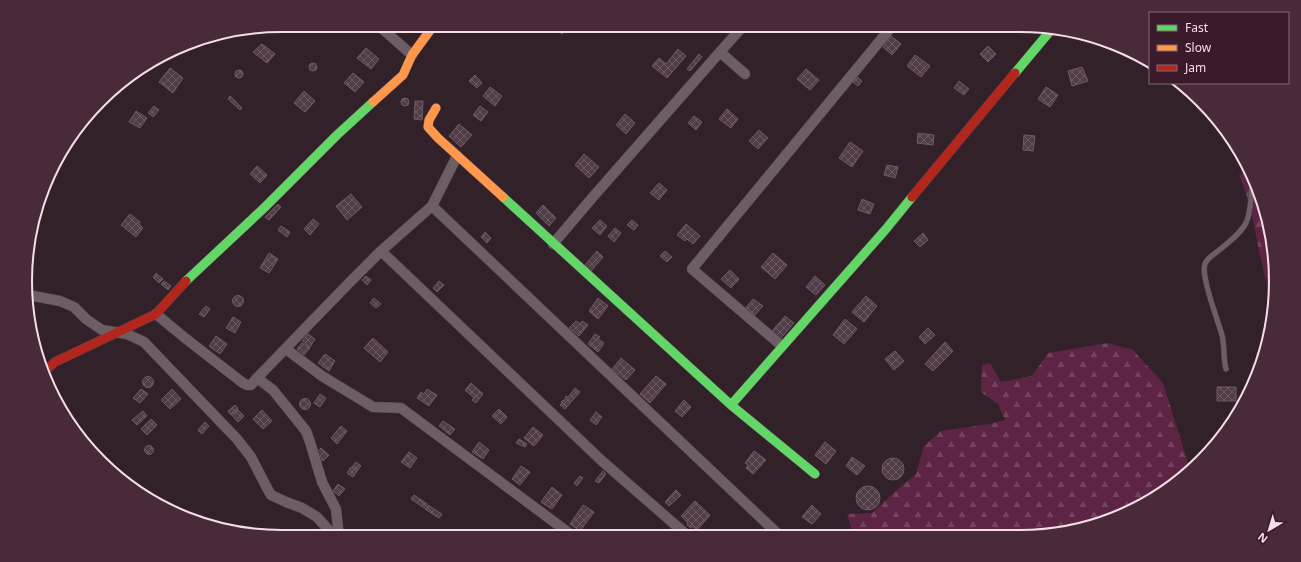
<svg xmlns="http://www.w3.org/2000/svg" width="1301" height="562" font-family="'Noto Sans',sans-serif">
<defs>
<pattern id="forest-firs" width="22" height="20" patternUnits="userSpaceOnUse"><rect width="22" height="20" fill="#5d2444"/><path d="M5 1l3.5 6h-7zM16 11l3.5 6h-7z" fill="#75435f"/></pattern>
<pattern id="building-cross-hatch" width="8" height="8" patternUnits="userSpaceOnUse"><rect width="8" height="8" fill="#523c48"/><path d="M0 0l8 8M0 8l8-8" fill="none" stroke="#6c5862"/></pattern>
</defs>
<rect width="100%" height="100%" fill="#33212a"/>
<path fill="url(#forest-firs)" d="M1251,172L1275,264L1269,316L1267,287L1257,241L1251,209L1239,174Z
M1108,343L1133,350L1163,383L1190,469L1176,484L1118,517L1054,535H851L852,531L847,514L872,513L898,489L916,474L924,446L941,431L990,424L1005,420L998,404L981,392L982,365L990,363L1001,382L1032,376L1048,353Z"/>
<path fill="url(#building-cross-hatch)" stroke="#6c5b63" d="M550,25H565L567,26L562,34Z
M891,36L901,44L892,55L883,47Z
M262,44L275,54L267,63L253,52Z
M988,46L996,54L988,62L980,54Z
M366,48L379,59L371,69L357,58Z
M678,49L686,56L667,78L652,66L659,58L666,64Z
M699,54L702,57L690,71L687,69Z
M915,55L930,66L921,77L907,66Z
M309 67a4 4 0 1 1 8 0a4 4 0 1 1-8 0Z
M1082,67L1088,81L1072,86L1068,71Z
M170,68L183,78L173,93L159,82Z
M806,69L819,80L810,90L797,79Z
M235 74a4 4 0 1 1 8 0a4 4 0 1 1-8 0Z
M353,73L364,82L355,92L344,83Z
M475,75L482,83L477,88L469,81Z
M857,77L862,81L858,86L853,82Z
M959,81L969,89L964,95L954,88Z
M490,87L502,96L495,106L483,96Z
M1046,87L1058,95L1050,107L1038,99Z
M304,91L315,101L305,112L294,103Z
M230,96L242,108L240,110L228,99Z
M401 102a4 4 0 1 1 8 0a4 4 0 1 1-8 0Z
M415,101H423L422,120L414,119Z
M154,106L159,110L153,117L148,113Z
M480,106L488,112L481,121L473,115Z
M727,109L738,119L731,128L719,119Z
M136,111L147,118L140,128L129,122Z
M625,114L635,123L626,134L616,125Z
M694,116L702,122L696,130L688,123Z
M459,124L472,135L461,147L449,136Z
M759,130L768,138L758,149L749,141Z
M918,133L934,135L933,145L917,143Z
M1024,135L1035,136L1033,151L1023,150Z
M850,142L863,151L852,167L839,158Z
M584,154L599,167L589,178L575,165Z
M887,165L898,167L895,178L884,175Z
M257,166L267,175L260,183L250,174Z
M659,183L667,190L659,200L650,193Z
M351,194L362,207L347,220L336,206Z
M862,199L874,204L870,214L858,210Z
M278,204L281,207L269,220L265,217Z
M543,205L556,218L549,226L536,213Z
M130,214L140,222L139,224L143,228L136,237L121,225Z
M313,219L319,224L310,235L304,229Z
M600,220L607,226L600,235L592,228Z
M632,220L638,225L634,230L627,225Z
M686,224L700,236L693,244L687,239L685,241L677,235Z
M281,226L290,232L287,237L278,230Z
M615,228L621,233L614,242L608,236Z
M485,232L491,238L487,243L481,237Z
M923,233L928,240L920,247L914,241Z
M597,251L603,257L591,271L585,265Z
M665,251L672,257L667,262L660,256Z
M269,253L278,259L269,273L260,268Z
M773,253L787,265L775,279L761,267Z
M730,270L739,279L731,288L721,279Z
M156,273L163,279L159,283L153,277Z
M366,276L371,280L367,285L362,280Z
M815,276L825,285L816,295L806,287Z
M164,281L171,286L168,290L161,284Z
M439,281L444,285L437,292L433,288Z
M232.5 301a5.5 5.5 0 1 1 11 0a5.5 5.5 0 1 1-11 0Z
M866,296L877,306L864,322L852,312Z
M374,298L381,304L376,308L370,303Z
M598,298L608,306L598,319L589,311Z
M753,299L763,306L754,316L745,309Z
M206,306L210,309L204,317L199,314Z
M785,316L794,323L780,339L772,331Z
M233,317L241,322L235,333L226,328Z
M845,319L857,329L844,344L833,335Z
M576,321L580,324L582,321L588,325L579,336L569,328Z
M928,328L935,335L925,344L919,337Z
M308,334L315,339L310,347L302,341Z
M595,334L600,337L598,339L604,343L598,352L588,344Z
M216,336L227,344L220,354L209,346Z
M373,338L388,352L380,362L364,348Z
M945,342L953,351L933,371L925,364Z
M302,343L310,348L304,355L297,349Z
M895,351L904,361L894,370L885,359Z
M325,354L335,361L329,371L318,363Z
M621,358L635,370L626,380L612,369Z
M656,376L666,384L650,403L640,394Z
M142.5 382a5.5 5.5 0 1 1 11 0a5.5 5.5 0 1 1-11 0Z
M471,383L483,394L476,403L472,400L474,398L465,390Z
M1217,387H1236V401H1217Z
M575,388L580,392L565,409L560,405L562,403L561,402L563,400L564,401L566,396L568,397Z
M141,389L148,394L140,403L133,398Z
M172,389L181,399L170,409L161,400Z
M427,389L437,395L429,406L417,398L421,392L424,394Z
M320,394L326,398L320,407L314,403Z
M299.5 404a5.5 5.5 0 1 1 11 0a5.5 5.5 0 1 1-11 0Z
M684,400L691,407L682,417L675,411Z
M235,405L238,408L231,415L228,411Z
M237,409L244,416L238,422L231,414Z
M499,409L507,417L501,424L492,416Z
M262,410L272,421L263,429L253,419Z
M143,411L147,416L137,425L132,420Z
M596,412L602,417L596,425L590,420Z
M151,419L157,425L147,435L141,429Z
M443,421L455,429L450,435L439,426Z
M205,422L209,426L202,434L198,430Z
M341,426L347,431L337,444L331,438Z
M533,427L543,435L534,446L524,438Z
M519,439L527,444L525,447L516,443Z
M479,442L489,450L483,459L472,452Z
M825,442L836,451L826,464L815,455Z
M144.5 450a4.5 4.5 0 1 1 9 0a4.5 4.5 0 1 1-9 0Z
M321,448L329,455L323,461L315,455Z
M754,451L766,460L753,474L746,468L748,465L745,463Z
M409,452L417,458L410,468L401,462Z
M852,457L865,466L857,475L846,466Z
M882 469a11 11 0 1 1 22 0a11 11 0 1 1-22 0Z
M356,462L361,466L357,471L352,467Z
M521,466L530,472L520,485L512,479Z
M351,467L357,471L353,477L347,473Z
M603,471L606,474L599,483L595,481Z
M580,476L583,478L577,486L574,483Z
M338,484L345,489L339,496L333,491Z
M856 498a12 12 0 1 1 24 0a12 12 0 1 1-24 0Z
M552,487L562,495L552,509L541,502Z
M676,490L681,495L669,506L665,502Z
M414,495L427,504L424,508L411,499Z
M695,501L710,515L697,530L692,526L691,528L687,525L688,523L681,516Z
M428,505L442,514L439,518L425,509Z
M583,505L594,512L580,531L570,524Z
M812,505L821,514L812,524L802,517Z"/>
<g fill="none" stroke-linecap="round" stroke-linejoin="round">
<defs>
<path id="lane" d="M1226,369C1223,358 1225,347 1222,335C1217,318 1210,301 1206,282C1205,277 1203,270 1205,264C1207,258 1213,255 1218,251C1228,243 1240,234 1246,223C1252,211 1250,194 1253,181"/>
<path id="street" d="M378,25L412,55
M720,52L744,25
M432,206L780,536
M553,244L592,198L720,52L745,74
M381,251L602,461L688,536
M28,295L60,301L74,307L86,319L102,330L127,334L144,342L237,439L251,457L267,488L271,495L286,502L302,508L317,517L335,537
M156,314L185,338L243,383L247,385H251L257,378L273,390L306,431L310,442L322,482L336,509L339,537
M782,346L692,269L893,25
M286,349L322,376L373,407L401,408L573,536
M257,378L348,284L381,251L432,206L457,156"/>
<path id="fast" d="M1015,73L1051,30
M503,197L731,405L815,474
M186,281L264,208L337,135L373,102
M731,405L886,229L912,197"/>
<path id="slow" d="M373,102L403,75L412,55L434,25
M436,108L429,120L428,127L438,138L503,197"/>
<path id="jam" d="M912,197L1015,73
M46,370L55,362L156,314L186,281"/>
</defs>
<use href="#lane" stroke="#4e3e46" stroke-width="6"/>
<use href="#street" stroke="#4e3e46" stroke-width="11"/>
<use href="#fast" stroke="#4e3e46" stroke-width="10"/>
<use href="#slow" stroke="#4e3e46" stroke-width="10"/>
<use href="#jam" stroke="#4e3e46" stroke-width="10"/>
<use href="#lane" stroke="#6d5e66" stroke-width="5"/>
<use href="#street" stroke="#6d5e66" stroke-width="10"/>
<use href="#fast" stroke="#63d668" stroke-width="9"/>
<use href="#slow" stroke="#ff974d" stroke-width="9"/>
<use href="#jam" stroke="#b3261e" stroke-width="9"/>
</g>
<path d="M0 0H1301V562H0ZM281 32H1020A249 249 0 0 1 1269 281V281A249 249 0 0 1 1020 530H281A249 249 0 0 1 32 281V281A249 249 0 0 1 281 32Z" fill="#492a3a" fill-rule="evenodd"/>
<path fill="none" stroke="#f5dee8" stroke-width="2" d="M281 32H1020A249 249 0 0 1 1269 281V281A249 249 0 0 1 1020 530H281A249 249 0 0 1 32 281V281A249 249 0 0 1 281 32Z"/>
<rect x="1149" y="12" width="140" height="72" fill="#3a1a2b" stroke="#856877"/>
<rect x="1157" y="25" width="20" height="6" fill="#63d668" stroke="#856877"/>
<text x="1185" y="32" font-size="12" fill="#f5dee8">Fast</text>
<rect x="1157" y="45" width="20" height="6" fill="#ff974d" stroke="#856877"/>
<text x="1185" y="52" font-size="12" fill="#f5dee8">Slow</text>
<rect x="1157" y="65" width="20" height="6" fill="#b3261e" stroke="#856877"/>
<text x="1185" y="72" font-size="12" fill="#f5dee8">Jam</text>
<g transform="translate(1269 530) rotate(218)" stroke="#3a1a2b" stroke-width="3" paint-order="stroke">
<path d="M0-3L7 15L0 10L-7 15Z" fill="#f5dee8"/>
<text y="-6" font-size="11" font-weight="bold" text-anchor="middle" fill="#f5dee8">N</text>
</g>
</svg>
